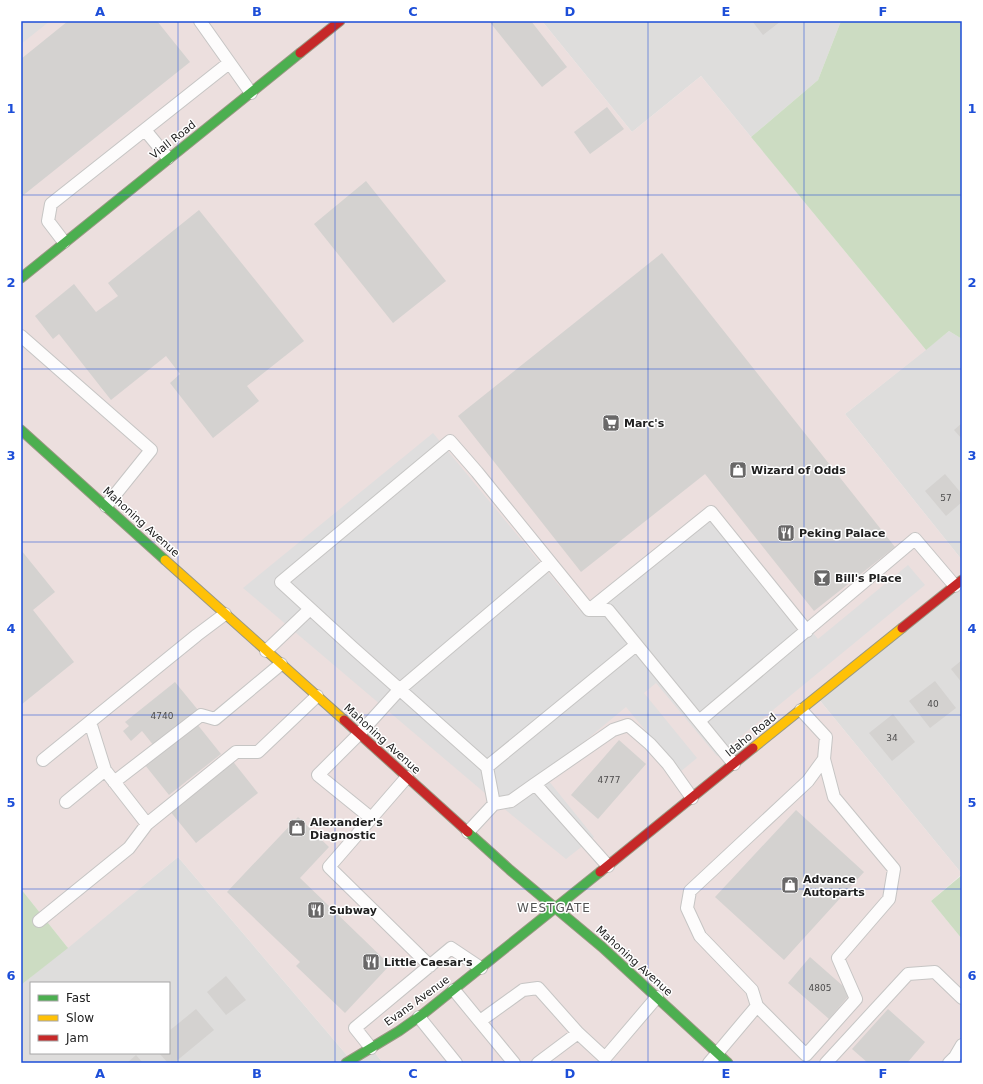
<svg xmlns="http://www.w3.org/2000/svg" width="983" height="1084" font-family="'DejaVu Sans',sans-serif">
<rect width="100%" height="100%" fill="#efedeb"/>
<path fill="#dedddc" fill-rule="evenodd" d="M542,21H841L818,80L751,137L701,76L632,132Z
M949,331L962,339V560L845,414Z
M962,580V874L817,697Z
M178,857L351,1060L371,1048L383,1063H21V985ZM31,983H169V1053H31Z"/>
<path fill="#ecdfde" d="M21,21H542L632,132L701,76L926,350L845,414L962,560V580L817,697L962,874L931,901L962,939V1063H383L371,1048L351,1060L178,857L68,948L21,889Z"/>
<path fill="#ccdcc2" d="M841,21H962V339L949,331L926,350L751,137L818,80Z
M962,875V939L931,901Z
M21,889L68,948L21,985Z"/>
<path fill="#dfdede" d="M21,21H50L21,44Z
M433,433L580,611L709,506L818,639L908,565L925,585L717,756L656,683L644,693L697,758L680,772L626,707L544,775L594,837L566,859L486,794L243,588Z"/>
<path fill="#d4d2d0" d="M68,21H157L190,62L21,197V59Z
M489,21H531L567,67L542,87Z
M752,21H781L763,35Z
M607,107L624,129L590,154L574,132Z
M366,181L446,281L393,323L314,224Z
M199,210L304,341L247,386L259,401L213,438L170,383L180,374L166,356L111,400L59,334L53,339L35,316L74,284L96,312L118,296L108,283Z
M662,253L895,547L814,611L705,474L581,572L458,416Z
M962,423V439L954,430Z
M945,474L962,494V502L946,516L925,491Z
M21,550L55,592L33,610L74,662L21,705Z
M962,660V683L951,669Z
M935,681L956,708L930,728L909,701Z
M175,682L198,710L154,746L142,731L131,741L123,731L129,726L125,722Z
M893,714L915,742L892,761L869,733Z
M197,724L221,754L169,795L145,765Z
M619,740L646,764L598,819L571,795Z
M231,759L258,793L196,843L169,810Z
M796,810L864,872L784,960L715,897Z
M298,817L329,847L300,878L390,965L345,1013L296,966L300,962L227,892Z
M810,957L851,993L829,1019L788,983Z
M226,976L246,1000L226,1015L207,992Z
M196,1009L214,1030L174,1063H168L159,1053H169V1031Z
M888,1009L925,1042L907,1063H868L852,1049Z
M136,1055L143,1063H127Z"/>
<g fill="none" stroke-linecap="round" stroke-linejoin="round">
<defs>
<path id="lane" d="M200,21L251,93
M145,130L168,158
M64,242L48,221L51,204L229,63
M21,336L151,450L106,506
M589,610L711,512L807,631
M636,645L487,767L353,648L281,582L450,441L477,472L589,610H608L734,764
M266,651L310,609
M801,710L826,737L824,759L808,781L690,891L687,908L700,936L752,990L757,1006L806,1055L856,999L838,958L889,899L894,869L834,797L824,759
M699,721L915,539L955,586
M90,722L105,770L147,824L236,752H258L317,696
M43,760L197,635L225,614
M487,767L494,804
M407,777L329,867L430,966
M114,782L201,715L215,719L281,664
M535,784L613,730L628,725L650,744L668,764L692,798
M66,802L105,770
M371,818L318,775L359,734L399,690L550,562
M468,832L494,804L511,801L535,784L608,866
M39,921L129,848L147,824
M454,990L514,1063
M419,1017L456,1063
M480,1021L523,990L538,988L578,1033L538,1063
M578,1033L605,1058L657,997
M371,1048L355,1028L451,948L481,968
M709,1063L757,1006
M826,1063L908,974L935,972L962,998
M949,1063L955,1057L962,1045"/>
<path id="fast" d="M21,278L300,53
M21,430L165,560
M468,832L510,870L602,947L728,1063
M346,1063L399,1031L423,1014L600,872"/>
<path id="slow" d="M165,560L344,720
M753,748L902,628"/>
<path id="jam" d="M300,53L340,21
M902,628L962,580
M344,720L468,832
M600,872L753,748"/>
</defs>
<use href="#lane" stroke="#c6c5c4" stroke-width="14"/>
<use href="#fast" stroke="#989882" stroke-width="11"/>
<use href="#slow" stroke="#989882" stroke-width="11"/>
<use href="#jam" stroke="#989882" stroke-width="11"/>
<use href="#lane" stroke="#fdfcfc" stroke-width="12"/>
<use href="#fast" stroke="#4caf50" stroke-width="9"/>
<use href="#slow" stroke="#ffc107" stroke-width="9"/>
<use href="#jam" stroke="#c62828" stroke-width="9"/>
</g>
<path fill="none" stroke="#1d4ed8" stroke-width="1" stroke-opacity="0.55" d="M178,21V1063M335,21V1063M492,21V1063M648,21V1063M804,21V1063M21,195H962M21,369H962M21,542H962M21,715H962M21,889H962"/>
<defs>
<symbol id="supermarket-square" viewBox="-11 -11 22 22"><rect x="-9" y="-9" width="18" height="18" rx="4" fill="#696868" stroke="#fff"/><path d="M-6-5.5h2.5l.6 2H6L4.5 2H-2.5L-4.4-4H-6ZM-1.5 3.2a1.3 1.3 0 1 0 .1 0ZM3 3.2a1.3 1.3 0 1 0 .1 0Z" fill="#fff"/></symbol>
<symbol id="shop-square" viewBox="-11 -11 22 22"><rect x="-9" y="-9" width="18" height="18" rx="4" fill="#696868" stroke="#fff"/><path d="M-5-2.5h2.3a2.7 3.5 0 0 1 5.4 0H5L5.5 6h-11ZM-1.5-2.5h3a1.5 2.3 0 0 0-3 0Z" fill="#fff"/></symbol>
<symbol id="restaurant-square" viewBox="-11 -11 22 22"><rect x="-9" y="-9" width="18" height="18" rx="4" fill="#696868" stroke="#fff"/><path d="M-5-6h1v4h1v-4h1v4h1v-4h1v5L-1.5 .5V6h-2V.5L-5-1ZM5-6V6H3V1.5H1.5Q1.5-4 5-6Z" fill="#fff"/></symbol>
<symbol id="bar-square" viewBox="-11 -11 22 22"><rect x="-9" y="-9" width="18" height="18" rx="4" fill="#696868" stroke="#fff"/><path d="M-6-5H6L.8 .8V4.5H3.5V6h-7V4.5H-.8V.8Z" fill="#fff"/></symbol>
</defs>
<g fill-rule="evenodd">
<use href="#supermarket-square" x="601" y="413" width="20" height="20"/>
<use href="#shop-square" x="728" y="460" width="20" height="20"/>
<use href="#restaurant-square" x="776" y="523" width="20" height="20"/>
<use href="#bar-square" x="812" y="568" width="20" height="20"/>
<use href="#shop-square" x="287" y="818" width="20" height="20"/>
<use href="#shop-square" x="780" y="875" width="20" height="20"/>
<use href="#restaurant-square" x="306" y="900" width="20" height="20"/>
<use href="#restaurant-square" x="361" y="952" width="20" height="20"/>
</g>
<g text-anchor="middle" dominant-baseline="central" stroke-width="3" stroke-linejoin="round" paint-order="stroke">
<g font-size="9" fill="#4e4d4d">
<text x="946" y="498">57</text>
<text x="933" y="704">40</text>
<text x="162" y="716">4740</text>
<text x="892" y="738">34</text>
<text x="609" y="780">4777</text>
<text x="820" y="988">4805</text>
</g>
<g font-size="11" fill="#212121" stroke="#fff">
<text transform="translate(173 140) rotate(-38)">Viall Road</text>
<text transform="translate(141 522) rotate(42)">Mahoning Avenue</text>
<text transform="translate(751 735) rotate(-39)">Idaho Road</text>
<text transform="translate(382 739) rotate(42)">Mahoning Avenue</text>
<text transform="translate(634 961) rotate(42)">Mahoning Avenue</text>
<text transform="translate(417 1001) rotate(-36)">Evans Avenue</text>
</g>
<g font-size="11" font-weight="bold" fill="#212121" stroke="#fff" text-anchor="start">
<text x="624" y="423">Marc's</text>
<text x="751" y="470">Wizard of Odds</text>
<text x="799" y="533">Peking Palace</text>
<text x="835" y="578">Bill's Place</text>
<text x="310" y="822">Alexander's<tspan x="310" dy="13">Diagnostic</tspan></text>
<text x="803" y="879">Advance<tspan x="803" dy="13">Autoparts</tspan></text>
<text x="329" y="910">Subway</text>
<text x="384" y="962">Little Caesar's</text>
</g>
<g font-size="12" letter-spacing="1" fill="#545454" stroke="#fff">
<text x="554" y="908">WESTGATE</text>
</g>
</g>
<rect width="983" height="1084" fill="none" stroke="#ffffff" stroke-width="44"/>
<rect x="30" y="982" width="140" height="72" fill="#ffffff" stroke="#a6a6a6"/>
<rect x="38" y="995" width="20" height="6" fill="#4caf50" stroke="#a6a6a6"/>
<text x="66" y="1002" font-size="12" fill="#212121">Fast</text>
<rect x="38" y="1015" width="20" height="6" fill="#ffc107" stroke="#a6a6a6"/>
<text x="66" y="1022" font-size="12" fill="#212121">Slow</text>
<rect x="38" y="1035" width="20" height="6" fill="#c62828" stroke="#a6a6a6"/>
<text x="66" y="1042" font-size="12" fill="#212121">Jam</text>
<rect x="22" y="22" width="939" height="1040" fill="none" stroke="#1d4ed8" stroke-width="1.5"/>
<g font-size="13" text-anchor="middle" font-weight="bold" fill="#1d4ed8">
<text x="100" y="16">A</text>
<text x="257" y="16">B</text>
<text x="413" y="16">C</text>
<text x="570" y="16">D</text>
<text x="726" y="16">E</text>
<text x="883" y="16">F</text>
<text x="11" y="113">1</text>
<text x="972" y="113">1</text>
<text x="11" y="287">2</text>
<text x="972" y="287">2</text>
<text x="11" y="460">3</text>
<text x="972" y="460">3</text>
<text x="11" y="633">4</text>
<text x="972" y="633">4</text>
<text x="11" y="807">5</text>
<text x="972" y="807">5</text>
<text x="11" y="980">6</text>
<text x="972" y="980">6</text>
<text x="100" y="1078">A</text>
<text x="257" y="1078">B</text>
<text x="413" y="1078">C</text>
<text x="570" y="1078">D</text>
<text x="726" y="1078">E</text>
<text x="883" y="1078">F</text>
</g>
</svg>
